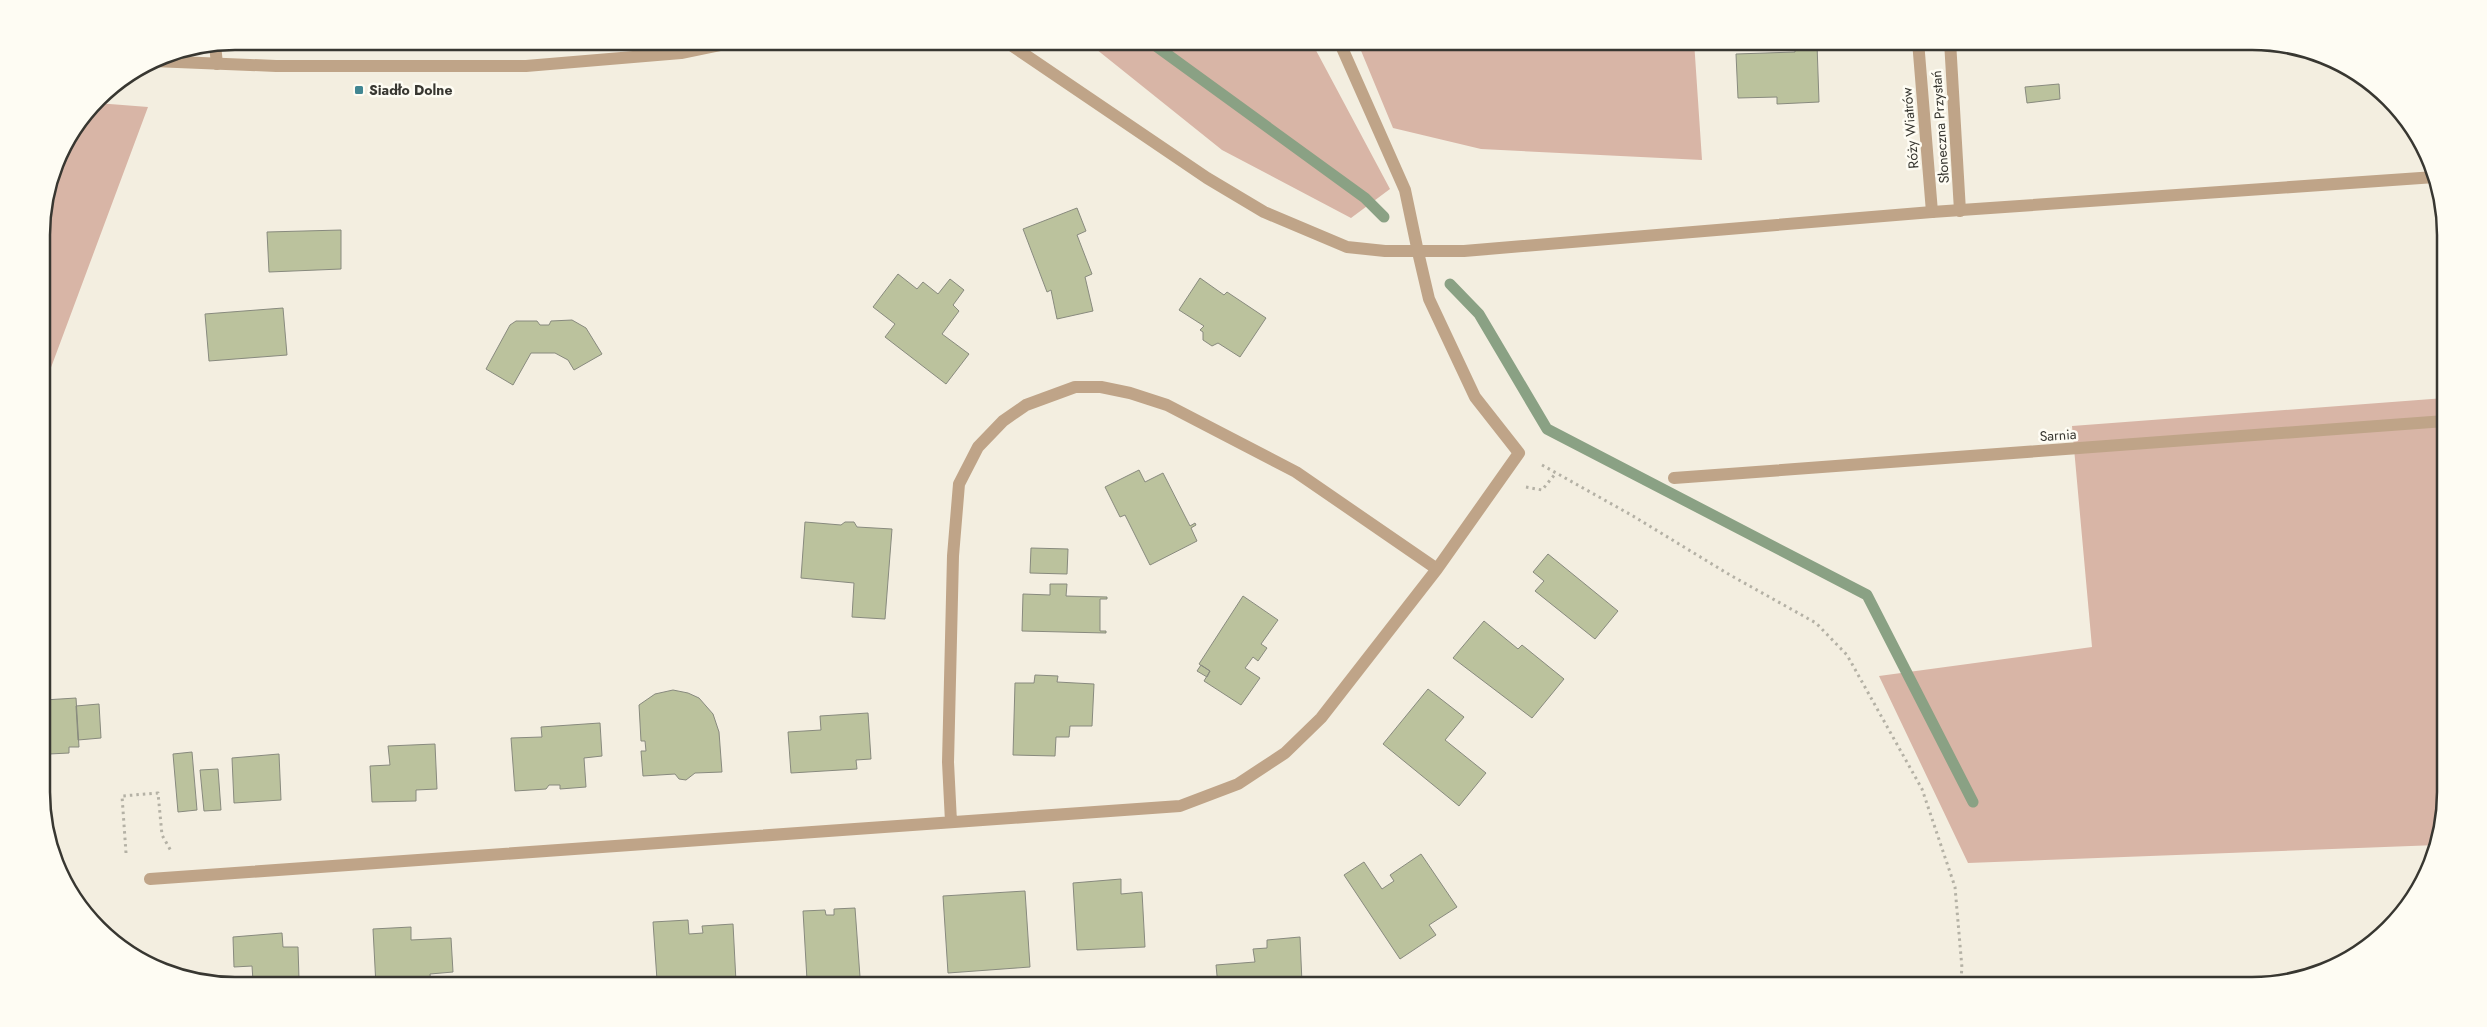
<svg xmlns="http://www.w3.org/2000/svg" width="2487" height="1027" font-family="Jost,sans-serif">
<rect width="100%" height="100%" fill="#f3eee0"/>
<path fill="#d8b5a6" d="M1086,41H1311L1390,189L1351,218L1222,150Z
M1357,41H1694L1702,160L1481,149L1393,128Z
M97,103L148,107L43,389L42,222L61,150Z
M2445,398L2446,792L2437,845L1968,863L1879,676L2092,647L2072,426Z"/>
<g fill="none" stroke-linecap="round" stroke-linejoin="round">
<path stroke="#8aa184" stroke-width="11" d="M1149,41L1365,198L1384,217
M1450,284L1479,314L1547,429L1867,595L1973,802"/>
</g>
<path fill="#bbc29d" stroke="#888a7e" d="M1817,44L1819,102L1777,104V97L1738,98L1736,54L1795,52V45Z
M2059,84L2060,99L2027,103L2025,87Z
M1077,208L1086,231L1077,235L1092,274L1085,277L1093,311L1057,319L1051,290L1047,292L1023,229Z
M341,230V269L269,272L267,232Z
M898,274L917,289L923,282L938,294L950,279L964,290L953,305L959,311L942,334L969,354L946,384L885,337L895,324L873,307Z
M1200,278L1224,295L1227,292L1266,318L1240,357L1218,343L1212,346L1203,340V332L1200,330L1204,326L1179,310Z
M283,308L287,355L209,361L205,314Z
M572,320L586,328L602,354L574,370L568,360L555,353H531L513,385L486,369L510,325L516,321H537L540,325H549L551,321Z
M1139,470L1145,482L1163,473L1190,526L1195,523L1196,525L1191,528L1197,541L1150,565L1125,515L1120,517L1105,487Z
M805,522L841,525L845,522H854L857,527L892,529L885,619L852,617L854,583L801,578Z
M1031,548L1068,549L1067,574L1030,573Z
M1548,554L1618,611L1595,639L1535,591L1544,581L1533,572Z
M1050,584H1067L1066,596L1107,597V599H1100V631H1106V633L1022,631L1023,594L1050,595Z
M1243,596L1278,620L1261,644L1267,648L1258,661L1253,657L1245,668L1260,678L1241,705L1204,681L1210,671L1199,664Z
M1484,621L1518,649L1522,645L1564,679L1532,718L1453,658Z
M1201,665L1210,671L1207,677L1197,671Z
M1035,675L1058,676L1057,682L1094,684L1092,726H1070L1069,737H1056L1055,756L1013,755L1015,683H1034Z
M1428,689L1464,717L1445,740L1486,773L1459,806L1383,744Z
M673,690L688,693L699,698L713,714L719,732L722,772L695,773L686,780L679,779L675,774L643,776L641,751H646L645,741H641L639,705L655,694Z
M76,698L79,747H69V753L49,754L48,749H45L44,700Z
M99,704L101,738L78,740L76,706Z
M868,713L871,759L856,760L857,769L791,773L788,732L821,730L820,716Z
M600,723L602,756L584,758L586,787L560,789V785H549L546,789L515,791L511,738L542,737L541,727Z
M435,744L437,789L416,790V801L372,802L370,766L390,765L388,746Z
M192,752L197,810L178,812L173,754Z
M279,754L281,800L234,803L232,758Z
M218,769L221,810L204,811L200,770Z
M1421,854L1457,907L1429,925L1436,935L1400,959L1344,875L1364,862L1382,889L1394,881L1390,875Z
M1121,879V894L1142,892L1145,947L1077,950L1073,883Z
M1025,891L1030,967L948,973L943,896Z
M855,908L860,977L807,980L803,911L825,910L826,915H834V909Z
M688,920L689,934L703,933L702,926L733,924L736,982L690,985L689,977L657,980L653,922Z
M411,927V940L451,938L453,972L430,974L431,986H376L373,929Z
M282,933L283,947H298L299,979L253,981L252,966L234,967L233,937Z
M1300,937L1302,983L1218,986L1216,965L1255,962L1253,949L1267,948V940Z"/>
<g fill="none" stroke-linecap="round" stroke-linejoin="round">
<path stroke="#b4b1a5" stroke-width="3" stroke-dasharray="2.5 4" stroke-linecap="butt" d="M1542,465L1633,516L1730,575L1816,623L1847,655L1922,789L1955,887L1962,968L1960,985
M1526,487L1542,490L1556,473
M126,853L122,796L158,793L162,835L171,851"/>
<path stroke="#bfa488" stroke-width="12" d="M1339,41L1405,190L1418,252
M1918,41L1932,212"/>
<path stroke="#bfa488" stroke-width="12" d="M1950,41L1960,211
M215,45L217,64
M1674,478L2445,421
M951,822L948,762L953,556L959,484L978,447L1003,421L1026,405L1075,387H1101L1130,393L1167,405L1296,472L1437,569
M150,879L1180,806L1238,784L1285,753L1321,718L1437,569L1519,453L1475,397L1429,299L1418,252"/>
<path stroke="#bfa488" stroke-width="12" d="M1005,41L1207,178L1264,212L1347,247L1385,251H1464L1932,212L2435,177
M153,61L276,66H526L681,53L739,41"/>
</g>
<rect fill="#418692" stroke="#fefcf3" stroke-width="2" x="354" y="85" width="10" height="10" rx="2.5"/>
<g text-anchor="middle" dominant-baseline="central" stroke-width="5" stroke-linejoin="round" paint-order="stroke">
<g font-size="14" font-weight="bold" fill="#383731" stroke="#fefcf3" text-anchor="start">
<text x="369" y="90">Siadło Dolne</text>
</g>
<g font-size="14" fill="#383731" stroke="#fefcf3">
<text transform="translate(1940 127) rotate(-94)">Słoneczna Przystań</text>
<text transform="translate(1910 128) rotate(-95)">Róży Wiatrów</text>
<text transform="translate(2058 435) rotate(-4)">Sarnia</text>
</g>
</g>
<path d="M0 0H2487V1027H0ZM235 50H2252A185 185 0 0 1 2437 235V792A185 185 0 0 1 2252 977H235A185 185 0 0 1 50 792V235A185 185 0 0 1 235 50Z" fill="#fefcf3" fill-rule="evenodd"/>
<path fill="none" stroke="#383731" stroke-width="2.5" d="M235 50H2252A185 185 0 0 1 2437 235V792A185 185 0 0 1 2252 977H235A185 185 0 0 1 50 792V235A185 185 0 0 1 235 50Z"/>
</svg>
